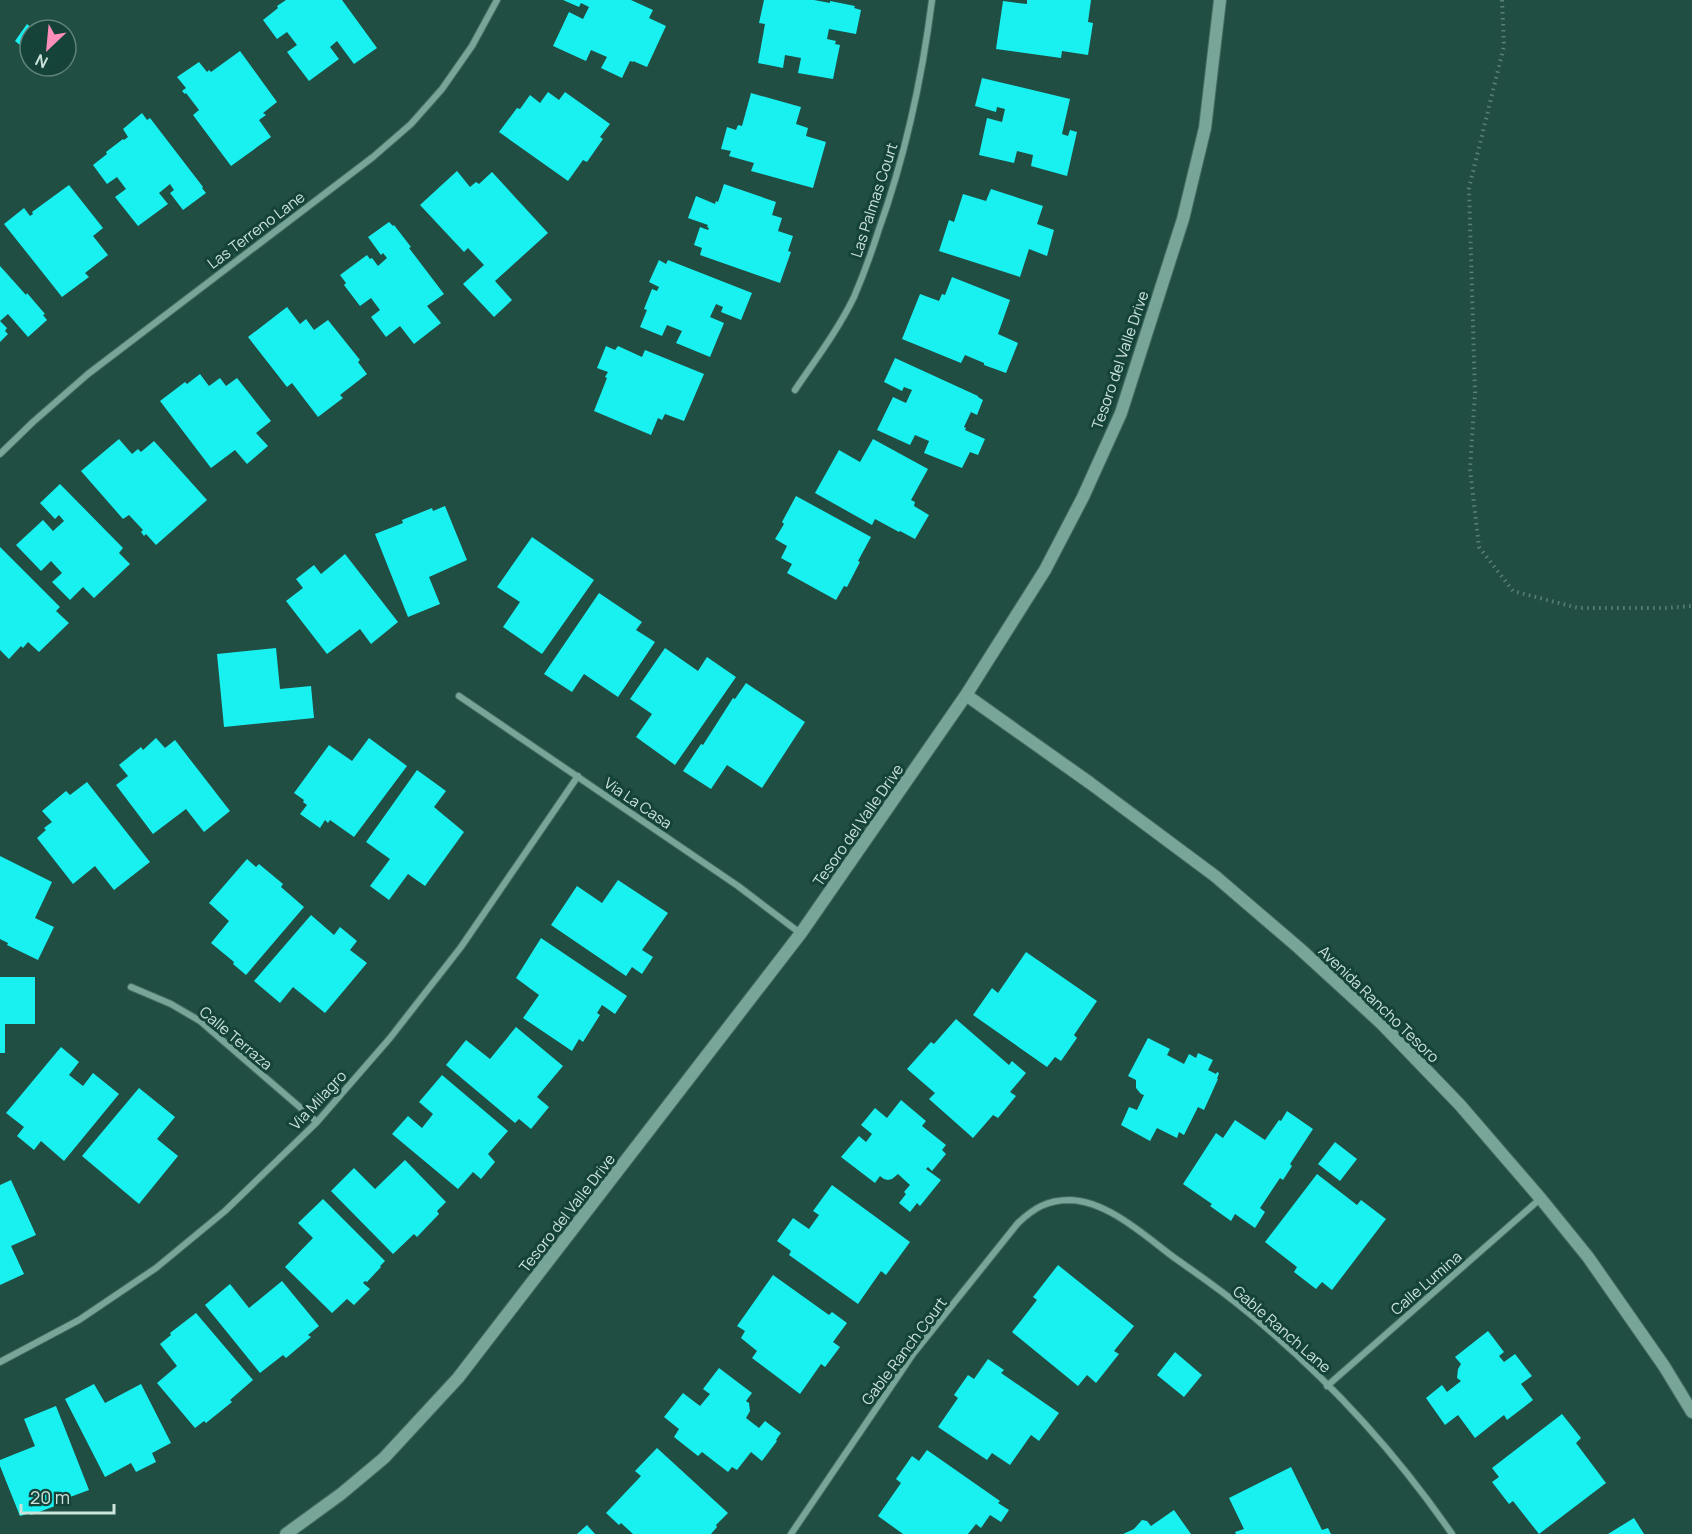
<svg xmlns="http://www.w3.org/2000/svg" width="1692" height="1534" font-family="Manrope,sans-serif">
<rect width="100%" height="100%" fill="#214e43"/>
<path fill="#19f1f1" d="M286,0H342L377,48L354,64L337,41L330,47L339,59L309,81L287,52L297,45L287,32L277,39L263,20L278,8L277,6Z
M563,0H631L653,10L649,18L666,26L647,67L633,61V62L630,61L622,78L601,68L607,57L591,50L586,61L553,46L569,12L583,19L589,7L581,3L579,7Z
M764,0H814L830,3V1L855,6L854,8L861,10L856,34L829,29L827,39L836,41L835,44L840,45L833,79L798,73L801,58L785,55L783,68L758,63L765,24L759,23Z
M1027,0H1091L1088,22L1093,23L1088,55L1062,51L1061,58L996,49L1003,1L1027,4Z
M27,24L34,30H30V53L15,41Z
M240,51L277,102L263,113L266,115L259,120L271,137L231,166L193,115L199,110L186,93L185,94L182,91L186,88L177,77L199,62L207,72L209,70L211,72Z
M982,78L1070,99L1062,134L1068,136L1070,130L1077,132L1067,176L1031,166L1033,155L1017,151L1014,163L979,155L987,118L1002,122L1005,109L997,107L996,112L975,106Z
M548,92L559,100L565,92L610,124L600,137L603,139L587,162L583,160L568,181L499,132L517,108L520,109L530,95L540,103Z
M751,93L801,107L796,124L808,128L806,136L826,142L813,188L751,171L754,163L729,156L731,151L721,149L727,127L736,130L738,125L742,126Z
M142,113L147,120L150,118L203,187L202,188L206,193L183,210L170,193L174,190L170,184L159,193L168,204L138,226L115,197L126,189L117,177L107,184L93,165L107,154L106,152L123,139L124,140L128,137L123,129Z
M457,171L470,187L476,182L479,184L492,172L548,233L495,281L512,300L494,317L463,284L484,265L468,248L464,252L420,205Z
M724,184L776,202L772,215L782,218L778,231L793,236L788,251L791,252L780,283L700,255L702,248L694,245L700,227L708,230L709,228L707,227L708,225L688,218L696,196L715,204L716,201L718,202Z
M69,185L103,228L93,236L108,255L85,273L89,277L62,297L4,224L24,208L30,216L33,214L32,212Z
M991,189L1043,206L1037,224L1054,230L1047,256L1029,249L1020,277L939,251L949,220L954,222L963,194L986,201Z
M389,222L393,226L394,225L411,247L409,248L444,294L427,306L441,323L414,344L400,326L386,337L371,317L380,310L371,298L360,306L344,285L346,283L340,275L367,255L370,259L372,258L378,266L387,258L383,253L381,255L368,237Z
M659,260L666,264L668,260L752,293L741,320L721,312L723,307L716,304L710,317L724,323L710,357L676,343L682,331L667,325L662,336L640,327L647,310L644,309L652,289L657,291L659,287L649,282Z
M0,266L26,295L27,293L45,314L43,315L47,320L28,337L8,314L0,321L7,328L5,331L8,334L0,342Z
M952,277L1010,300L998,334L1018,343L1006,373L984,365V363L965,355L961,363L902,339L920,294L939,301L942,294L945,295Z
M287,307L300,324L306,319L314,330L328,320L360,360L358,362L367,374L340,395L343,398L318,417L292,383L287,387L248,337Z
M606,346L615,350L618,346L642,357L645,350L704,374L684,421L665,414L662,420L658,418L651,435L594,411L607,378L605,377L608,372L597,368Z
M895,358L978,396V397L983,400L977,415L971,412L964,427L966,428L965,430L985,439L978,455L970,452L962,468L924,453L929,441L915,435L910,445L877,430L893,397L906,403L912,390L904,387L902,391L884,382Z
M200,374L209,386L220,378L226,386L237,378L271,421L256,433L268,446L247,464L235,450L211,468L160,401L185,382L187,384Z
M119,439L132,454L138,449L141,452L154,441L207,500L156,545L146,534L144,536L141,532L143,530L129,515L123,519L81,471Z
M873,439L928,469L911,500L915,502L914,506L929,515L915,539L900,531L899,532L875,519L872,525L815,493L839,450L860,462Z
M60,484L123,548L119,553L130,564L94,598L83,587L70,600L52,582L62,573L51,561L41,571L16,545L43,520L53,531L64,521L59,515L55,519L40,503Z
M796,496L871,537L858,561L860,562L847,587L844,586L836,600L787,573L792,564L781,558L787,546L775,539L784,524L782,522Z
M445,506L467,560L429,577L440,604L408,617L375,534L403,523L402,520L432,508L433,511Z
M532,537L594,580L542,654L503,627L520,602L497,587Z
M0,547L60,607L56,611L69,623L39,652L28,642L23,648L21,646L9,659L0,650Z
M345,554L398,622L371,644L360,629L327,654L286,601L303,588L296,579L314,565L321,574Z
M599,593L642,622L636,630L655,642L618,697L584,674L572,692L544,674Z
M276,648L280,689L311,686L314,718L224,727L217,654Z
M665,648L698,671L707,657L736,677L675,765L636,737L652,714L630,699Z
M746,683L805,722L762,788L727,765L711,789L683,771L701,744L703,745L733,698L735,699Z
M156,738L165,748L175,740L230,811L204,832L186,809L153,834L116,785L128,776L119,765L141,747L143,750Z
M369,738L407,766L354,837L330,820L328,823L325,820L320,828L300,814L307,805L303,802L304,800L294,793L329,745L352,761Z
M417,770L446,791L434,807L464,832L425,886L408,874L389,900L370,886L390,859L366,842Z
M87,782L150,862L114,890L95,866L73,884L37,838L46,830L44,828L52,822L42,811L66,791L70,795Z
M0,856L52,882L35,918L54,927L38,960L7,945L8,943L0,939Z
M247,859L256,867L259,864L283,884L281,887L304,907L246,975L233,964L234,962L211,943L229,921L209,903Z
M618,880L668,913L642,950L653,957L642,974L632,967L626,976L551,925L577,886L602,903Z
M311,915L334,935L340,927L357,941L350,950L367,963L325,1013L293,987L280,1003L254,981Z
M541,938L627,996L615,1014L602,1005L597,1013L600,1015L583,1042L579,1039L572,1051L523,1018L539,995L516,978Z
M1026,952L1097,1001L1074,1035L1077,1038L1061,1061L1055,1057L1047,1067L973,1015L992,988L998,993Z
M0,977H35V1024H5V1053H0Z
M956,1019L1009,1065L1012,1061L1026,1073L1010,1092L1016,1096L998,1118L993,1115L973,1138L929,1099L935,1093L907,1069L931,1042L934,1044Z
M516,1027L563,1066L537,1097L549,1107L531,1129L519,1119L515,1123L446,1065L466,1040L490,1059Z
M1148,1038L1170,1049L1167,1055L1184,1064L1189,1054L1196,1058L1198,1053L1213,1060L1208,1070L1216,1074L1217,1072L1219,1073L1217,1079H1218L1204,1110L1198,1107L1184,1135L1179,1132L1177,1138L1157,1128L1150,1141L1121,1125L1129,1107L1137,1110L1144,1095L1141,1094L1136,1088V1080L1128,1076Z
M61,1047L79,1062L69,1075L83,1086L93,1073L119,1094L64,1161L41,1141L34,1150L17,1136L24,1127L6,1113Z
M442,1075L508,1131L488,1154L495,1162L481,1179L473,1172L458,1189L392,1134L408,1116L422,1128L433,1114L419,1102Z
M139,1088L175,1117L157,1139L178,1156L139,1204L82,1156Z
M901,1100L926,1121L922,1126L946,1145L942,1150L946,1154L932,1171L928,1167L926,1169L941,1180L920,1206L917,1203L910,1212L899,1203L906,1194L904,1192L910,1185L898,1174L892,1179L888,1180L884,1179L880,1176L875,1183L841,1157L859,1136L866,1142L872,1134L861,1125L875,1108L887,1118Z
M1287,1111L1313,1129L1290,1164L1292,1166L1283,1180L1280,1178L1260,1208L1265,1212L1255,1228L1235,1214L1231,1221L1210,1206L1212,1204L1183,1184L1216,1133L1223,1138L1235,1120L1265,1140L1279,1120L1281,1121Z
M1335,1142L1357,1159L1340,1181L1318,1164Z
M405,1160L446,1202L437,1211L439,1214L417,1237L414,1234L393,1254L331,1191L354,1168L375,1189Z
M1317,1174L1357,1205L1361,1200L1386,1219L1332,1290L1322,1282L1316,1289L1294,1272L1297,1267L1265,1242Z
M11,1180L36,1235L11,1246L24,1274L0,1285V1185Z
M832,1185L910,1242L886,1275L881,1271L858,1304L789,1255L791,1251L777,1241L793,1218L809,1229L819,1215L813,1211Z
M323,1199L385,1261L380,1266L381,1267L367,1282L365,1281L363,1283L370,1289L354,1305L347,1299L332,1313L285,1267L313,1238L298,1223Z
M1058,1265L1134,1326L1114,1351L1119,1354L1096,1383L1087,1375L1078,1386L1012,1332L1037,1300L1033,1297Z
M773,1275L829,1315L832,1312L847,1323L833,1342L840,1347L825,1367L821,1364L800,1394L752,1358L757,1351L741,1338L745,1331L737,1326Z
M282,1281L319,1326L308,1335L311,1337L286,1358L283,1355L260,1373L205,1305L230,1284L249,1308Z
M196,1313L253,1380L230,1400L232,1402L206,1423L204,1421L195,1428L157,1383L177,1366L160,1344L171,1335L170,1333Z
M1488,1331L1504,1352L1499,1356L1504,1362L1515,1354L1532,1376L1521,1384L1533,1400L1507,1420L1504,1415L1475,1438L1458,1415L1445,1425L1426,1398L1442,1385L1447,1392L1461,1381L1457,1378L1458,1369L1461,1364L1455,1357Z
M1175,1352L1202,1375L1184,1397L1157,1375Z
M988,1359L1004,1370L1001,1373L1059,1413L1039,1441L1031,1435L1010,1465L992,1453L987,1460L938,1427L958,1398L954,1395L968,1375L974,1379Z
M719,1368L752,1393L746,1401L749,1403L750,1411L746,1418L759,1428L765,1421L781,1433L776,1440L777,1441L762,1461L751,1452L737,1470L732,1467L728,1472L702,1452L698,1456L674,1437L679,1429L664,1417L683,1393L700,1406L710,1394L703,1389Z
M94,1384L105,1403L141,1384L171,1443L152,1453L156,1462L136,1472L131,1463L105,1477L65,1399Z
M56,1406L89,1490L62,1500L63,1503L31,1515L30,1513L20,1516L0,1466V1460L35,1446L24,1419Z
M1562,1414L1581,1438L1576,1443L1606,1483L1539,1534L1513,1501L1509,1504L1492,1482L1499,1477L1492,1468Z
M657,1448L728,1513L716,1525L717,1527L711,1534H633L621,1523L619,1525L606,1513L641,1476L635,1471Z
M927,1450L1000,1501L998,1503L1009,1510L1001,1522L990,1515L981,1528L976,1524L968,1534H903L878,1516L901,1483L896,1479L912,1456L919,1461Z
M1291,1467L1322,1530L1328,1528L1331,1534H1236L1235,1532L1244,1529L1229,1498Z
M1174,1510L1191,1534H1123L1134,1529L1142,1520L1147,1521L1151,1526Z
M1634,1518L1644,1534H1608Z
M587,1525L595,1534H577Z"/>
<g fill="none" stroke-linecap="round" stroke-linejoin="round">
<defs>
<path id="street" d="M795,390C816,359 838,330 854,297C863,276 871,254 878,232C905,157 922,79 932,0
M0,454L33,422L88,374L373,157L411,124L442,89L472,46L497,0
M459,696L738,886L800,933
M131,987L171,1004L200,1021L317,1122
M0,1362L79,1320L156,1268L225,1211L317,1122L390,1038L461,947L578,776
M1327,1386L1540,1199
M791,1534L913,1354L1018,1223C1034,1208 1047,1200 1070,1200C1107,1201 1144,1235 1172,1256C1193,1271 1215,1286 1235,1302C1317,1367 1392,1447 1452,1534"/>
<path id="secondary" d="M966,695L1090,783L1215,876L1299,948L1381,1023L1460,1105L1541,1199L1588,1257L1664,1366L1692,1412
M286,1534L341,1494L384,1458L458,1378L801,933L966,695L1045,570L1083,497L1121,413L1183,219L1205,128L1220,0"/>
</defs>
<use href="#street" stroke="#426c63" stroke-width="8"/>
<use href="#secondary" stroke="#426c63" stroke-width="14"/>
<path stroke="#5a8076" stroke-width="4" stroke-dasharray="1.5 4.5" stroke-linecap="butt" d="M1502,0L1504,46L1469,188L1475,393L1470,469L1479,547L1513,591L1578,608H1666L1692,606"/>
<use href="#street" stroke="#77a598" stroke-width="6"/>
<use href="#secondary" stroke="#77a598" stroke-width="12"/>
</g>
<g text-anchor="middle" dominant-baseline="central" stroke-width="6" stroke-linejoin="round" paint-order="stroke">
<g font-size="15" fill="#cbe3db" stroke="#154339">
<text transform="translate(874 200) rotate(-72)">Las Palmas Court</text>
<text transform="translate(256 230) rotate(-37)">Las Terreno Lane</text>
<text transform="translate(1120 360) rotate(-71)">Tesoro del Valle Drive</text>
<text transform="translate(638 803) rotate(34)">Via La Casa</text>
<text transform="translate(858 825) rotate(-55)">Tesoro del Valle Drive</text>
<text transform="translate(1379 1004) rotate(44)">Avenida Rancho Tesoro</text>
<text transform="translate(236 1038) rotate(40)">Calle Terraza</text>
<text transform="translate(318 1100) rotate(-47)">Via Milagro</text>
<text transform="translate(567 1213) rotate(-52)">Tesoro del Valle Drive</text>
<text transform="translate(1426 1283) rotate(-41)">Calle Lumina</text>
<text transform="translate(1282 1329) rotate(41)">Gable Ranch Lane</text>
<text transform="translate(904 1351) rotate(-53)">Gable Ranch Court</text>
</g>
</g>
<g transform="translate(48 48) rotate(206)"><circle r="28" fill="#154339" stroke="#5e837a" stroke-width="1.5"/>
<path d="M0-4.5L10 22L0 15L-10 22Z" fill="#fe8ebc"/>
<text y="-9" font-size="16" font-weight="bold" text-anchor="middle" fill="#cbe3db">N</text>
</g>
<path d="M21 1504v9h93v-9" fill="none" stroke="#cbe3db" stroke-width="3"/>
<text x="30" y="1504" font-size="18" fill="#cbe3db" stroke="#154339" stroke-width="4.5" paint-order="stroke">20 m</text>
</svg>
